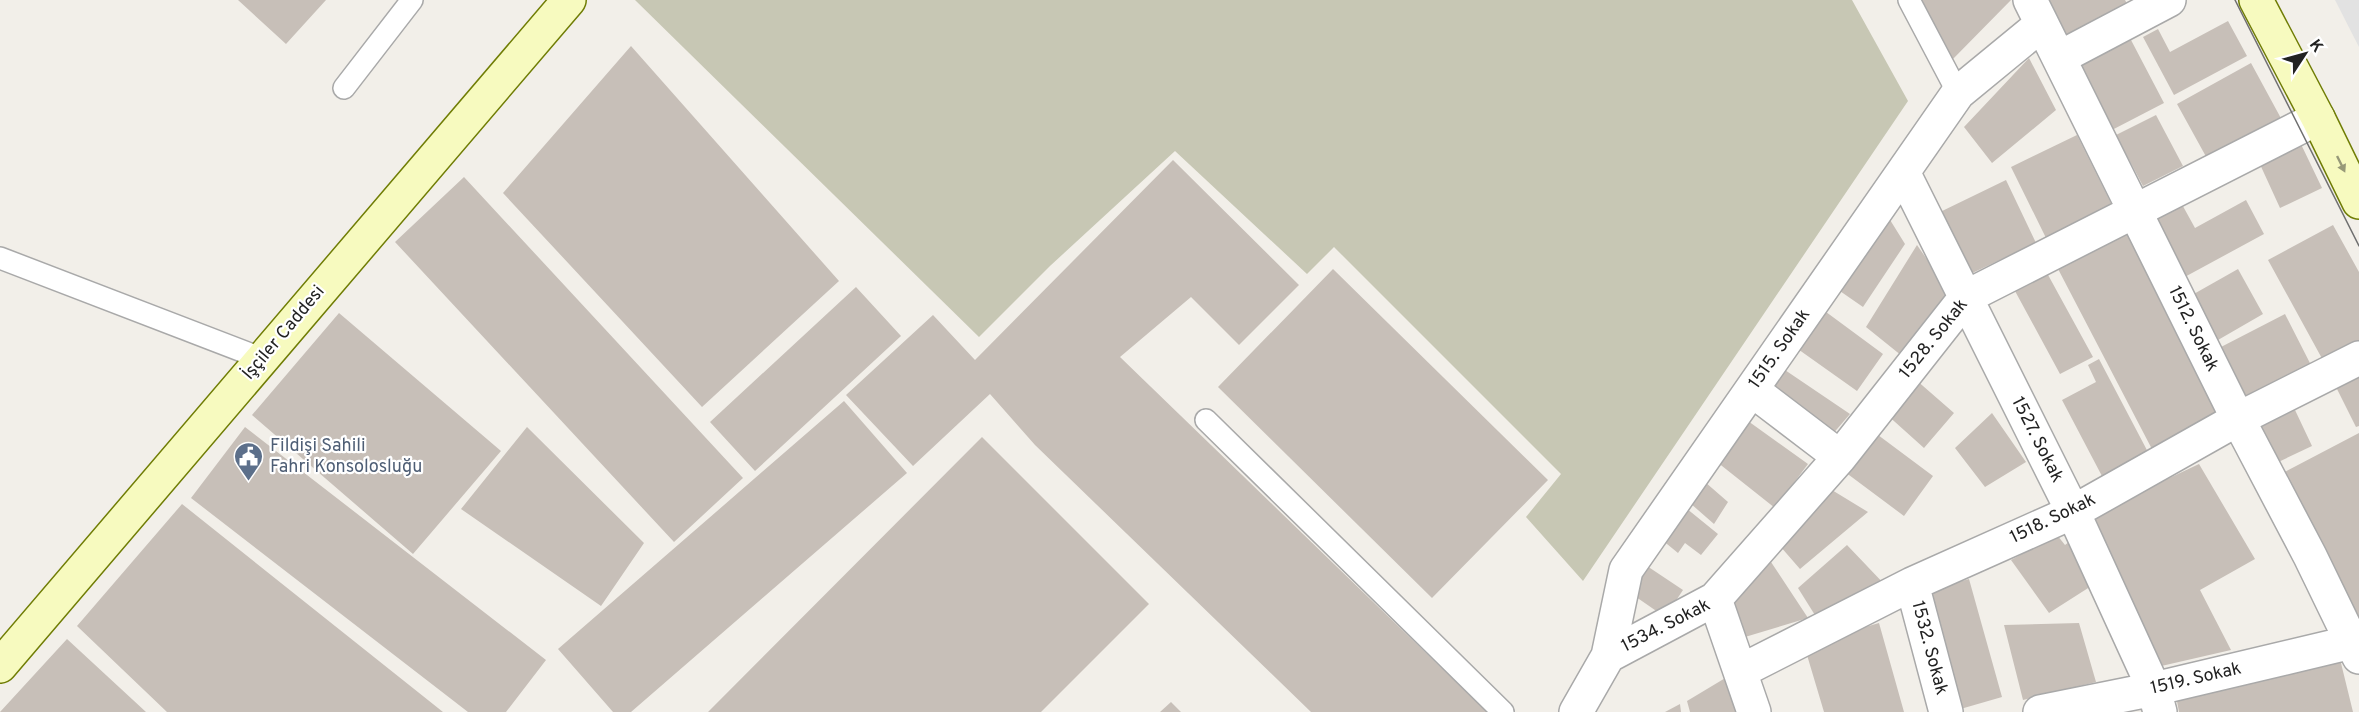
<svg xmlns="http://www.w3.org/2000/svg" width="2359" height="712" font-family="Overpass,sans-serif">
<rect width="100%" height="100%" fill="#f2efe9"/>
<path fill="#c7c7b4" d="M635,0H1852L1908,101L1583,581L1526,517L1561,474L1334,247L1307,274L1175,151L1050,266L979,337Z"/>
<path fill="#e2e2e2" d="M2335,0H2359V47Z"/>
<path fill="#c7bfb8" d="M238,0H326L286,44Z
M1920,0H2011L1952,60Z
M2042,0H2125L2130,9L2065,44Z
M2228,21L2247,56L2174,95L2143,37L2158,29L2170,52Z
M2131,40L2164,103L2110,131L2076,68Z
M631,46L839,281L702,407L503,193Z
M2029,58L2056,110L1992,163L1964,127Z
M2251,63L2283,122L2209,162L2177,104Z
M2156,115L2183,166L2143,186L2116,135Z
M2077,135L2112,205L2046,238L2011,167Z
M2299,140L2322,188L2280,208L2258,160Z
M1173,160L1299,285L1239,345L1191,297L1120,357L1487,712H1311L1035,445L990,394L913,466L846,395L933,315L975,360Z
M464,177L743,478L674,542L395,242Z
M2006,180L2036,243L1968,275L1938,213Z
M2179,199L2195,228L2246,200L2264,234L2181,279L2148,216Z
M1887,215L1905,244L1863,307L1837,289Z
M2333,225L2359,272V345L2325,364L2268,260Z
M2126,231L2222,419L2154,453L2057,267Z
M1917,245L1951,294L1902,356L1866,327Z
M1333,269L1548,480L1432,598L1218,387Z
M2238,269L2263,314L2218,340L2192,295Z
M2047,273L2093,357L2060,374L2015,291Z
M856,287L901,336L755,471L710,422Z
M1822,309L1883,354L1857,391L1795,347Z
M339,313L501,451L413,554L252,415Z
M2285,314L2314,371L2250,404L2221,347Z
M2099,359L2149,454L2103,478L2062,400L2096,382L2088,365Z
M1782,368L1850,414L1831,436L1768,391Z
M2359,374V426L2356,427L2335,385Z
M1915,379L1954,413L1924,448L1885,413Z
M844,401L907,473L631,712H613L558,649Z
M2295,410L2312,446L2272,465L2254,430Z
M1992,413L2026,462L1985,487L1955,448Z
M1748,421L1808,464L1775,508L1717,462Z
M245,427L546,660L506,712H468L191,498Z
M527,427L644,543L601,606L461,509Z
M1874,432L1933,476L1904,516L1845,472Z
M2359,433V624L2281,474Z
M982,437L1149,604L1041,712H708Z
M2199,464L2255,559L2200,590L2231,650L2157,667L2089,516Z
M1705,482L1728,502L1714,524L1690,503Z
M1827,487L1868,512L1800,569L1780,546Z
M182,504L443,712H167L77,626Z
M1681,504L1718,534L1701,555L1685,543L1678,553L1656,535Z
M2057,535L2065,545L2074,538L2096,583L2049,613L2011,560Z
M1847,545L1887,587L1818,620L1798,588Z
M1771,562L1808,618L1745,637L1731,601Z
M1644,564L1683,590L1665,617L1626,590Z
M1969,579L2002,697L1957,710L1924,592Z
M1879,623L1904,712H1824L1804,645Z
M2079,623L2096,682L2023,700L2004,625Z
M67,639L146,712H0Z
M2340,659L2353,712H2179L2176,696Z
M1727,677L1739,712H1690L1687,701Z
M1171,702L1181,712H1160Z
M1680,704L1681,712H1665Z"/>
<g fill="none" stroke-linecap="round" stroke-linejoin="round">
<defs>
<path id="lane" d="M1909,0L1958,93
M344,88L412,0
M0,258L263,359
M1206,420L1503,712"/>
<path id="street" d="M2030,0L2238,419L2310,556L2359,657
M2059,58L2169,0
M1903,172L2073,512L2154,689L2160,712
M1752,390L1840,457
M1912,584L1946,712
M1715,599L1840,457L1966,297L2318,118
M1608,656L1715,599L1754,712
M1741,671L1912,584L2073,512L2238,419L2359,358
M1576,712L1608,656L1626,570L1958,93L2042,24
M2040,712L2154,689L2352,642"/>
<path id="secondary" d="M2256,0L2318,118L2359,202
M0,666L569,0"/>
</defs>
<use href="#lane" stroke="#a9a9a9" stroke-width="24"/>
<use href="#street" stroke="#a9a9a9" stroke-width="36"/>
<use href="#secondary" stroke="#707d05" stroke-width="36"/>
<use href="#lane" stroke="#fff" stroke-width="21"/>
<use href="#street" stroke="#fff" stroke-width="33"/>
<use href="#secondary" stroke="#f7fabf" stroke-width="33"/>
<path stroke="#707070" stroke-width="1.5" d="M2235,0L2359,246"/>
</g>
<defs><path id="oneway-solid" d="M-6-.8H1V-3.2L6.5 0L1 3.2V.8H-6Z" transform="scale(1.5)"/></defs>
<use fill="#979978" href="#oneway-solid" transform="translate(2341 164) rotate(64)"/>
<defs>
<symbol id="civic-pin" viewBox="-11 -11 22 30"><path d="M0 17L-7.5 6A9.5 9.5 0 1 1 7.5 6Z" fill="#5c6f8a" stroke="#fff"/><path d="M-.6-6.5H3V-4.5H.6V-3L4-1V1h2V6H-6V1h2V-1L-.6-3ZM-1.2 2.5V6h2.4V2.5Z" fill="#fff"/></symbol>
</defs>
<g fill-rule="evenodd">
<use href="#civic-pin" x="232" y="440" width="33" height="45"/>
</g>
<g text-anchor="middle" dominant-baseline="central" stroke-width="4.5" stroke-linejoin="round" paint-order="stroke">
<g font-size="18" fill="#222" stroke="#fff">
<text transform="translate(2193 329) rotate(64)">1512. Sokak</text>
<text transform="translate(284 333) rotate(-50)">İşçiler Caddesi</text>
<text transform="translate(1934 339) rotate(-51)">1528. Sokak</text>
<text transform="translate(1780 349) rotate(-55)">1515. Sokak</text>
<text transform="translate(2037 440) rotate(63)">1527. Sokak</text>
<text transform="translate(2053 519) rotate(-26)">1518. Sokak</text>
<text transform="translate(1666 626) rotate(-27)">1534. Sokak</text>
<text transform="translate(1929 648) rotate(75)">1532. Sokak</text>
<text transform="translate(2196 679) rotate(-13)">1519. Sokak</text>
</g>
<g font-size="18" fill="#4e5e75" stroke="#fff" text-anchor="start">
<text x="270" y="446">Fildişi Sahili<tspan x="270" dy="21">Fahri Konsolosluğu</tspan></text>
</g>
</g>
<g transform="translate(2305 54) rotate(54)" stroke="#ffffff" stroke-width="4.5" paint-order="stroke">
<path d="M0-4.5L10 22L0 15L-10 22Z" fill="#222222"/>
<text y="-9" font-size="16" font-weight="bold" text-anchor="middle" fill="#222222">K</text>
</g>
</svg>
